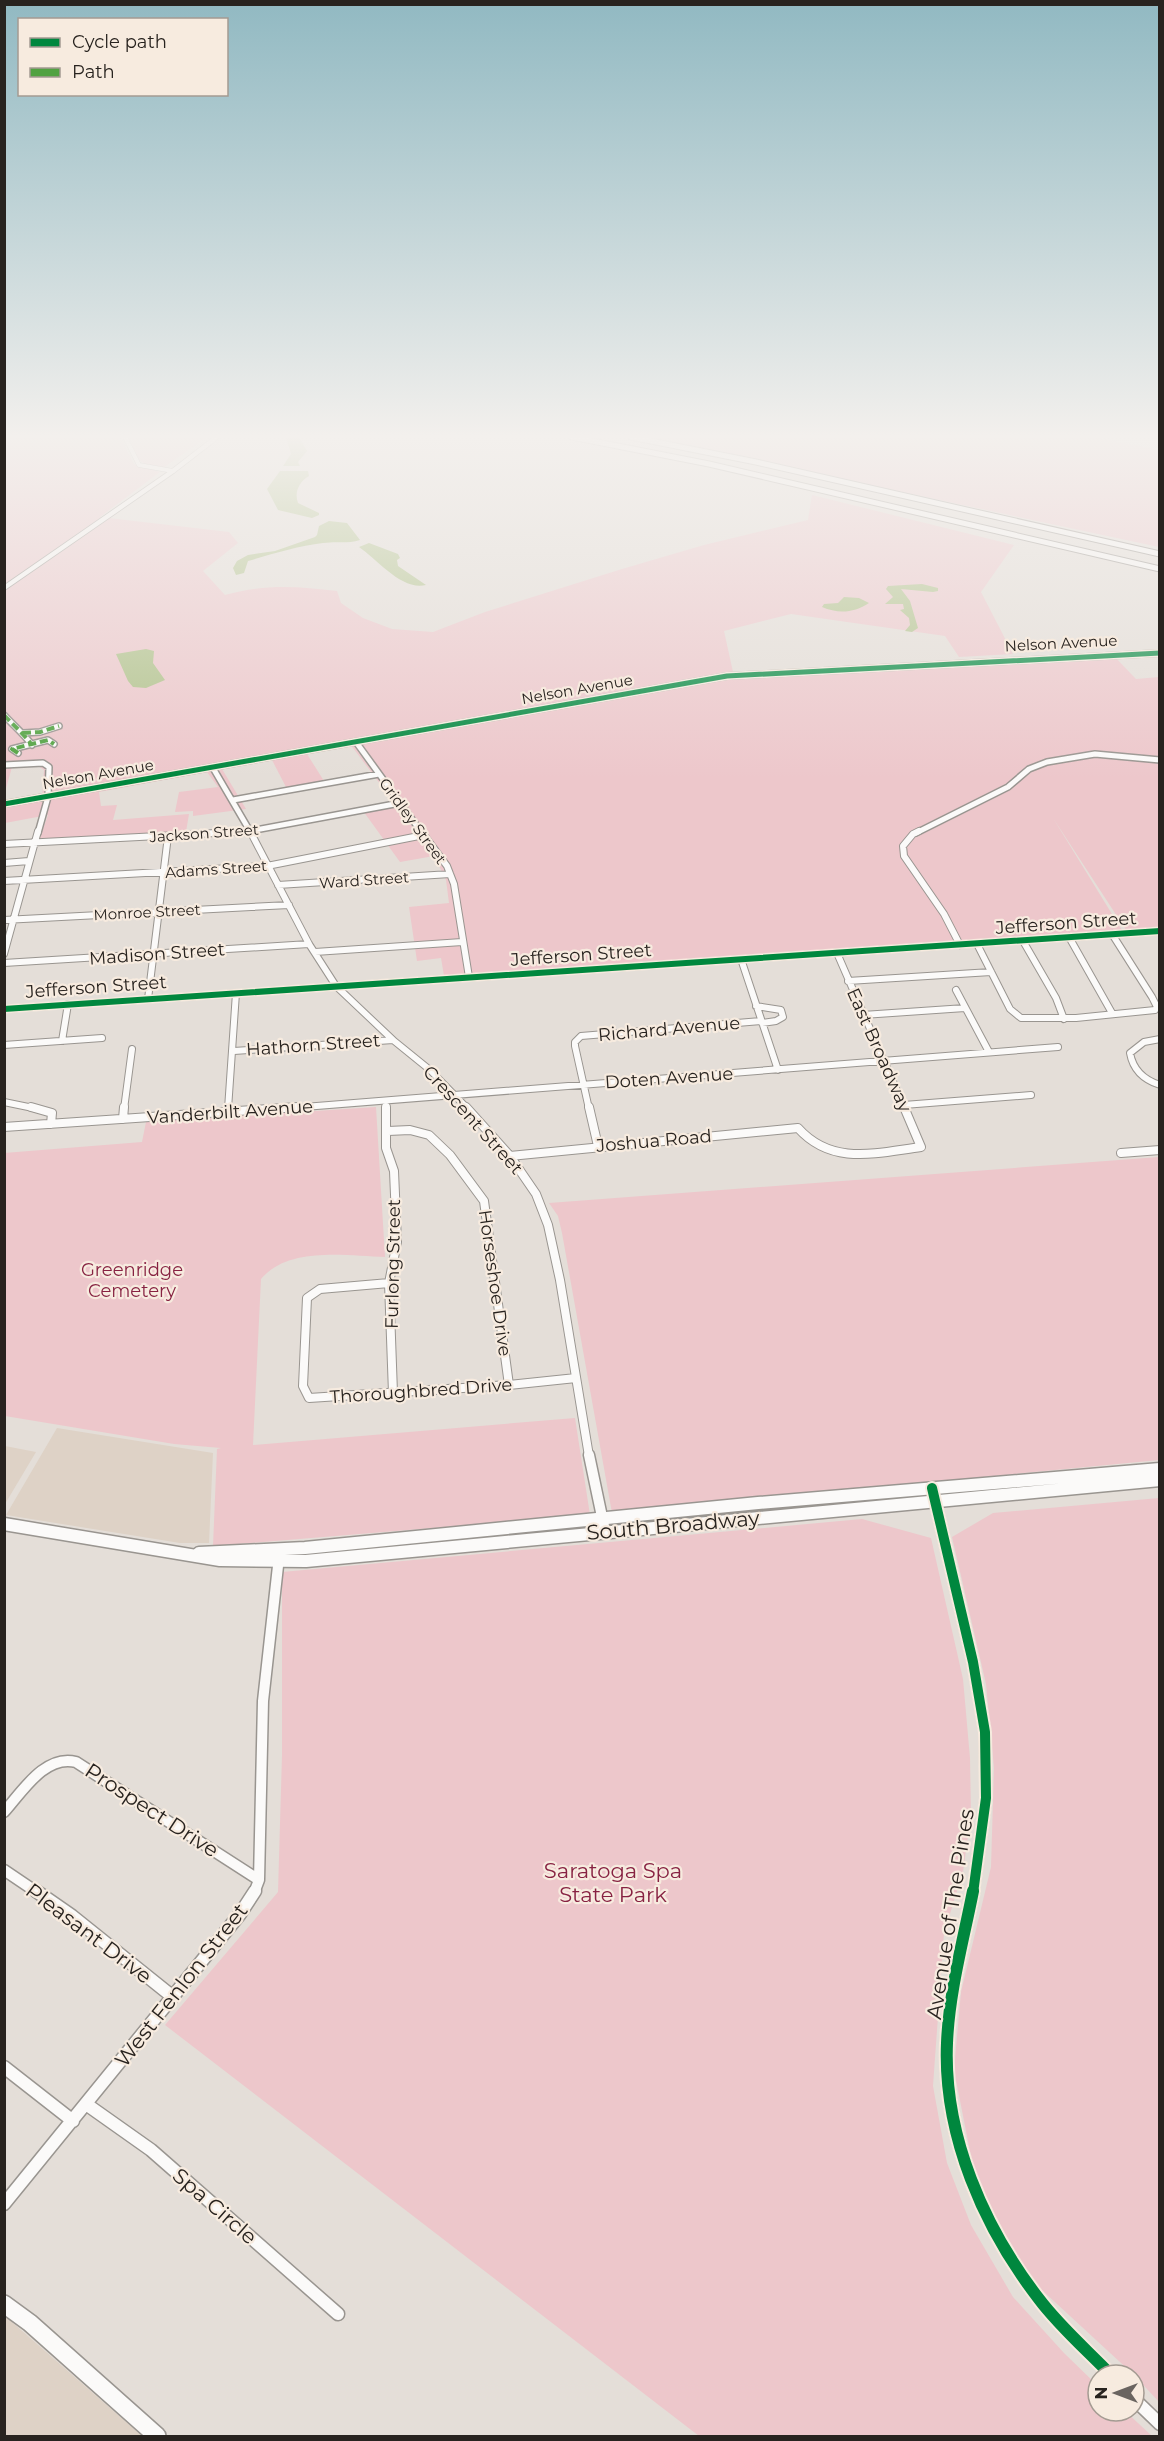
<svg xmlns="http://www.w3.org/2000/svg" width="1164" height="2441" font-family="Montserrat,sans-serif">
<rect width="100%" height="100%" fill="#e4ded8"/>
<path fill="#ded2c6" d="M57,1428L213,1453L209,1543H180L6,1515Z
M5,1446L36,1452L5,1504L4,1446Z
M4,2316H5L142,2436H5Z"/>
<path fill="#edc7cb" d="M5,437H120L134,464L160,472L100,517L229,532L238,543L203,571L225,595C265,584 296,586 337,591L341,603L363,618L392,629L433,632L485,612L622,569L704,545L808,520L812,495L1014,545L981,592L1013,654L959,657L945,636L791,614L724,631L733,672L692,679L695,682L743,674L1112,654L1136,679L1159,677V928L1126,930L1053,818L1123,932L444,976L441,958L417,961L409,907L449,903L446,880L434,856L400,862L361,808L393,801L350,744L307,754L324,781L287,789L272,760L222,769L246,809L193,816V811L175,812L179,792L218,787L207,772L99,792L101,806L117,805L113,820L189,814L186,832L39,840L48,815L5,823V807L42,800L44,770L37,765L12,767L5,792Z
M128,437H207L163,468C136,465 139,459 128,437Z
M645,437H1095L1159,450V547Z
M376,1107L385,1257C346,1256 289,1246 261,1279L253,1445L575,1418L590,1515L213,1546L217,1449L221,1448L174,1444L5,1416L4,1153L142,1142L146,1122Z
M1159,1157V1460L612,1513L562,1233L558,1216L549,1203Z
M1159,1498V2402L1134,2375L1031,2280L976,2182L954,2070L961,1992L991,1867L994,1768L986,1684L952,1537L993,1513Z
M862,1519L931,1538L963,1679L970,1758L971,1814L963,1872L944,1933L933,2086L947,2163L971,2225L1013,2297L1064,2353L1098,2386V2411H1125L1152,2436H699L165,2025L278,1892L282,1755V1572Z"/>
<path fill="#afc189" d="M286,437H299L307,451L298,462L300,466H283L291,454Z
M280,471H308L309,476C299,482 294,492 298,503L319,513V515L312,518L278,510L267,489Z
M329,521L347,523L360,540C347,544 337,541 323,543C298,546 272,554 248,561L244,573L236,575L233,568L237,561L248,555L275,551L315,537L317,535L319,526Z
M369,543L398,554L400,558L397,560L398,566L426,585C402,591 378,560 359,547Z
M922,584L938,588V591L933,592L901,589L910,601L918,628L912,632L905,631L910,625L909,618L900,610L904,609L903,604H885L893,597L886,589L888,586Z
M844,597L859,598L869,603C854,613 838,614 822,607L824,604L838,603Z
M146,649L154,651L153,663L165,680L146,688L133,687L128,681L116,654Z"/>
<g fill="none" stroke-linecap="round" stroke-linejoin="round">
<defs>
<path id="minor-far5" d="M125,437L139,465L173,471"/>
<path id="minor-far4" d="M4,715C14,726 23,733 32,745
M23,733L40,732L59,726
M356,742L422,833
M18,753L12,749L48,740L54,744
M4,765L43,763L49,767L48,797L38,833
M213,768L251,833
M233,800L379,774
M4,804L727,676L1160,653
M239,833L400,803
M916,833L1008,787L1029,769L1047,762L1095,754L1160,760"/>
<path id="minor-far3" d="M250,831L309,944L336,986L393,1040L430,1070L468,1109
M421,831L447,866L454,884L469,977
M919,831L913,834L903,846L904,856L944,914L960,945
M4,844L255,831
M4,863L29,861
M4,881L267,866L424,835
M278,885L450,874
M4,920L289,905
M1069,937L1112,1013
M1023,941L1056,998L1064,1019
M977,944L1010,1009L1021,1018H1076L1155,1010L1157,1007L1152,997L1112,934
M315,952L462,942
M837,953L905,1109
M4,954L38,831
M741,959L778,1070
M4,963L309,944
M848,981L991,972
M956,990L989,1052
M148,999L168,836
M756,1006L781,1010L783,1017L776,1021L762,1023
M4,1009L1160,931
M863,1015L965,1008
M1160,1039L1144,1042L1130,1053C1133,1070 1144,1080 1160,1085
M62,1041L68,1004
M4,1045L102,1038
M234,1051L393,1040
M386,1101V1109
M4,1102L38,1109
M904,1105L1031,1095
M124,1109L132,1049
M228,1109L236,993
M279,1109L1058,1047
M589,1109L575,1046V1042L581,1036L761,1021"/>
<path id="minor-far2" d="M31,1107L52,1113L51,1124
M386,1107V1148L394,1171L397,1242L389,1283L393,1393
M466,1107L510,1156L536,1194L548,1225L560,1280L589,1456
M589,1107L598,1146
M228,1113V1107
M123,1119L124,1107
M4,1127L298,1107
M388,1131L410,1130L429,1135L450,1155L484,1201L509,1385
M1121,1153L1160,1150
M510,1156L798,1128C832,1166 876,1153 921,1147L904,1107
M389,1283L320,1289L307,1298L303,1386L309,1398L509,1385L576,1378"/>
<path id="minor-far1" d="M589,1455L605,1531
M932,1488L973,1662L985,1732L986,1798L973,1893
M4,1812C22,1792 45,1754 76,1762L259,1880
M4,1870L38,1893
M254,1893L259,1880L263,1701L279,1557"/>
<path id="minor" d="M36,1891L72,1916L173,1997
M973,1891C963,1942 949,1992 947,2043C943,2135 984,2228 1039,2299C1060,2327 1087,2350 1111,2375
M4,2067L73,2121
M86,2104L151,2150L338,2314
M4,2204L240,1914L255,1891
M1134,2399L1160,2424"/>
<path id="major-far1" d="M4,588L173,471L217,437"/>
<path id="major" d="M4,1524L220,1560L306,1561L1160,1480
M199,1553L305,1548L758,1503L1160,1469"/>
<path id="highway-far1" d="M572,437L709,464L1160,569
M631,437L756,462L1160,554"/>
<path id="highway" d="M4,2304L30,2323L157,2436"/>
</defs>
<use href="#minor-far5" stroke="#999590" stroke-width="5"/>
<use href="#minor-far4" stroke="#999590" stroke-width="8"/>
<use href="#minor-far3" stroke="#999590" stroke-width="8"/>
<use href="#minor-far2" stroke="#999590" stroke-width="10"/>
<use href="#minor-far1" stroke="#999590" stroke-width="13"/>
<use href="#minor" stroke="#999590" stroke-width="15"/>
<use href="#major-far1" stroke="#999590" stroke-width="6"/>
<use href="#major" stroke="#999590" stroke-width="15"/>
<use href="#highway-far1" stroke="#999590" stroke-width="7"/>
<use href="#highway" stroke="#999590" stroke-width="20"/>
<use href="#minor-far5" stroke="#fbfaf9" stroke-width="4"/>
<use href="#minor-far4" stroke="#fbfaf9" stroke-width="5"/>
<use href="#minor-far3" stroke="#fbfaf9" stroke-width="6"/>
<use href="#minor-far2" stroke="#fbfaf9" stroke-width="8"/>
<use href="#minor-far1" stroke="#fbfaf9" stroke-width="10"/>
<use href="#minor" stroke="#fbfaf9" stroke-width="12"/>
<use href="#major-far1" stroke="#fbfaf9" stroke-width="4.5"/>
<use href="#major" stroke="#fbfaf9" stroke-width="12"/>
<use href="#highway-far1" stroke="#fbfaf9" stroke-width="5"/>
<use href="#highway" stroke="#fbfaf9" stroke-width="17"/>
<path stroke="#51a241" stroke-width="4" stroke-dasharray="8 4" stroke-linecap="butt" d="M4,715C14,726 23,733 32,745
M23,733L40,732L59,726
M18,753L12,749L48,740L54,744"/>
<defs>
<path id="cycleway-far3" d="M4,804L727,676L1160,653"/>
<path id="cycleway-far2" d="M4,1009L1160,931"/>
<path id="cycleway-far1" d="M932,1488L973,1662L985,1732L986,1798L973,1893"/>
<path id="cycleway" d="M973,1891C963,1942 949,1992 947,2043C943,2135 984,2228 1039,2299C1060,2327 1087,2350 1111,2375"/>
</defs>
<use href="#cycleway-far3" stroke="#f7ebdf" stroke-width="8"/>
<use href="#cycleway-far2" stroke="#f7ebdf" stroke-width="9"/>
<use href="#cycleway-far1" stroke="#f7ebdf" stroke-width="14"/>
<use href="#cycleway" stroke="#f7ebdf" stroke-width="16"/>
<use href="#cycleway-far3" stroke="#00873e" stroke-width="5"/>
<use href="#cycleway-far2" stroke="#00873e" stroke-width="6"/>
<use href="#cycleway-far1" stroke="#00873e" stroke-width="10"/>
<use href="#cycleway" stroke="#00873e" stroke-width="12"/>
</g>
<linearGradient id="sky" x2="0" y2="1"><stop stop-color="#91b9c2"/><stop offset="0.56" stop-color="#f3f0ed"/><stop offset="1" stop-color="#f3f0ed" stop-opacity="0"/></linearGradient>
<rect width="1164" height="779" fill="url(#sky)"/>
<g text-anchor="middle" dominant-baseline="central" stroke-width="4.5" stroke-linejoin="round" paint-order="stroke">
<g font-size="15" fill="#28231f" stroke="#f7ebdf">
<text transform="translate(1061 643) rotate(-3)">Nelson Avenue</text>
<text transform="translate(577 689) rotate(-10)">Nelson Avenue</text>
<text transform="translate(98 774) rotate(-10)">Nelson Avenue</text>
<text transform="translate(413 821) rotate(54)">Gridley Street</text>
<text transform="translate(204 833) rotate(-4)">Jackson Street</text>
<text transform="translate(216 869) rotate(-4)">Adams Street</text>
<text transform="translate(364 880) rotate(-4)">Ward Street</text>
<text transform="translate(147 912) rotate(-3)">Monroe Street</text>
</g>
<g font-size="18" fill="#28231f" stroke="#f7ebdf">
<text transform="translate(1066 923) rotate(-4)">Jefferson Street</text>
<text transform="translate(157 954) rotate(-4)">Madison Street</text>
<text transform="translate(581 955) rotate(-4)">Jefferson Street</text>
<text transform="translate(96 987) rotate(-4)">Jefferson Street</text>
<text transform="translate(669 1029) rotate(-5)">Richard Avenue</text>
<text transform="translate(313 1045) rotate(-4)">Hathorn Street</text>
<text transform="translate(879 1050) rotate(66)">East Broadway</text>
<text transform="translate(669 1078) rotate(-4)">Doten Avenue</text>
<text transform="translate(230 1112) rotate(-4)">Vanderbilt Avenue</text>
<text transform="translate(473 1120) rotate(48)">Crescent Street</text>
<text transform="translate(654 1141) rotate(-5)">Joshua Road</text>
<text transform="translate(393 1264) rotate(-89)">Furlong Street</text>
<text transform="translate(495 1283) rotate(82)">Horseshoe Drive</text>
<text transform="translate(421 1391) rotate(-4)">Thoroughbred Drive</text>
</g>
<g font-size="18" fill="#872242" stroke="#f7ebdf">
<text x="132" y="1270">Greenridge<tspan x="132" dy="21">Cemetery</tspan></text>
</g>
<g font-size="21" fill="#28231f" stroke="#f7ebdf">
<text transform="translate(673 1525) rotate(-5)">South Broadway</text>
<text transform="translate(152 1810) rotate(33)">Prospect Drive</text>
<text transform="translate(950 1914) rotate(-81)">Avenue of The Pines</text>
<text transform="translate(89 1933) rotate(37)">Pleasant Drive</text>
<text transform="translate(181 1985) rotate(-52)">West Fenlon Street</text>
<text transform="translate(215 2206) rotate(41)">Spa Circle</text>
</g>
<g font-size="21" fill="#872242" stroke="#f7ebdf">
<text x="613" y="1870">Saratoga Spa<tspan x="613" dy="24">State Park</tspan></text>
</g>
</g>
<rect width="1164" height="2441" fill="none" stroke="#28231f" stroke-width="12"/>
<rect x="18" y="18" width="210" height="78" fill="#f7ebdf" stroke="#a49b92" stroke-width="1.5"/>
<rect x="30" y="38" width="30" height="9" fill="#00873e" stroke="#a49b92" stroke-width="1.5"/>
<text x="72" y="48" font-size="18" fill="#28231f">Cycle path</text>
<rect x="30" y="68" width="30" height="9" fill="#51a241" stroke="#a49b92" stroke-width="1.5"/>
<text x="72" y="78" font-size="18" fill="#28231f">Path</text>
<g transform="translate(1116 2393) rotate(270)"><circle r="28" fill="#f7ebdf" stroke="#a49b92" stroke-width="1.5"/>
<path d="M0-4.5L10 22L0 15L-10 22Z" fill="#6a6460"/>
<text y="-9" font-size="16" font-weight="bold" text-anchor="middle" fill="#28231f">N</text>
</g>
</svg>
